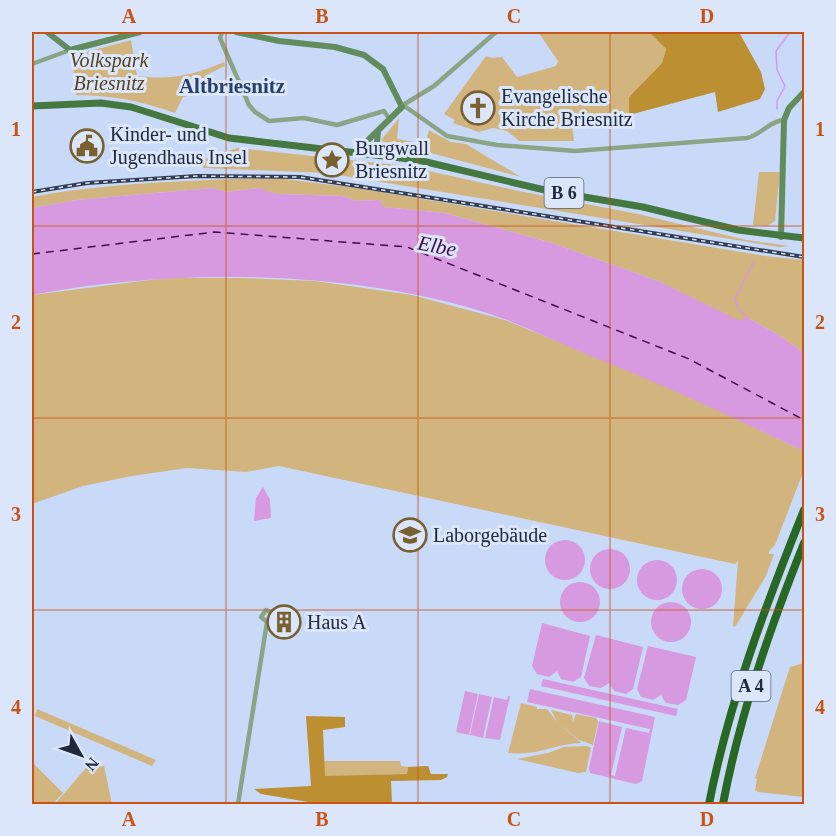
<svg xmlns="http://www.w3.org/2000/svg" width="836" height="836" font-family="'Times New Roman',serif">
<rect width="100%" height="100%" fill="#c9d9f8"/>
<path fill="#d2b47f" d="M538,32H649L666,49L662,63L629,97V115L572,123L574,141H519L507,131L493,128L479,132L453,123L455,120L444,114L486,56L492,58L502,57L517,77L556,66L558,61Z
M131,40L137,76C172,80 191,76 224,62L225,66L206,75L212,91L183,97L175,113C142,101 111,95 76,95L72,56Z
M399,118L397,139L425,144L429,130L451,142L466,144L521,177L412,148L383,144L382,139Z
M237,148L406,166L514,190L638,214L746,240L790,246L779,247L326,173L203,168L202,160Z
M759,172H780L775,221L767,226L753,225Z
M234,179H285L357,188L765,256L804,260V353L777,334L748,318L738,321L658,281L552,243L444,213L383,207L379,200L356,201L342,196L278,194L257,188L227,192L212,188L76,200L32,208V197C99,184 166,182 234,179Z
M165,278H241L315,281L412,295L505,320L665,385L804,451V470L775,545L769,551V554H774L766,576L735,627L733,626L738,561L735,564L279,466L246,472L187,468L132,476L83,486L32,504V295Z
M804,663V797L758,792L755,790L757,779L755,778L790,667Z
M521,703L537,707V709H547L557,722L551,710L572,715L573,722L576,714L596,718L598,722L593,745L580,740L581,742L560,724L581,743C553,744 540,756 508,753Z
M37,709L156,760L152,766L35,716Z
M587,746L591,748L586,772L578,773L517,759L548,753L564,747Z
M324,761H400L401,766L408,767L407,774L324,777Z
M32,762L63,793L53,804H32Z
M91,762L104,766L112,804H55Z"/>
<path fill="#bc8f33" d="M649,32H739L761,72L765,89L760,99L718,112L715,92L629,115V97L662,63L666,49Z
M306,716L345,717V727L323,730L325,776L407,774L408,767L428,766L431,774H448L447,777L441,780L391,781L392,803L399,804H320L261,794L254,789L311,786Z"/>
<path fill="#d799e0" d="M212,188L227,192L258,188L278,194L342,196L356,201L379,200L384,207L444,213L552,243L658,281L738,320L748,318L777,334L804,353V451C736,419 667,386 598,359C568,347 538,332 507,320C367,269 176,267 32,295V208L76,200Z
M263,487L270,500L271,518L254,521L256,498Z
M545 560a20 20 0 1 1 40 0a20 20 0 1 1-40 0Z
M590 569a20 20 0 1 1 40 0a20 20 0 1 1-40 0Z
M637 580a20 20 0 1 1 40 0a20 20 0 1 1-40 0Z
M682 589a20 20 0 1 1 40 0a20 20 0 1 1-40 0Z
M560 602a20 20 0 1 1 40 0a20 20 0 1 1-40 0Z
M651 622a20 20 0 1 1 40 0a20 20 0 1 1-40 0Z
M542,623L590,636L581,677L573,682L561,679L557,671L549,677L537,674L532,666Z
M596,635L643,647L633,689L626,694L614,691L609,683L601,688L589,686L584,678Z
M648,646L696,657L686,700L678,705L666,703L661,695L653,700L641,697L637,689Z
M543,679L678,709L676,716L541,686Z
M530,689L655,717L642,781L636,784L590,773L589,768L599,721L622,727L611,775L615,776L626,728L649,733L650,729L527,702Z
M465,691L478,694L469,735L456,732Z
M479,694L492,697L483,738L470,735Z
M508,696H510L500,740L485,738L494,697L507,700Z"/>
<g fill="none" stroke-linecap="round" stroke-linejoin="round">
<path stroke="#d799e0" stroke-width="1.5" d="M777,109V101L785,86L777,70L776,51L790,32
M748,318L738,308L735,298L754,262"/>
<path stroke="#430a4b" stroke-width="1.5" stroke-dasharray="8 6" stroke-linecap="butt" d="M32,254L215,232L407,247L689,359L804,420"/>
<path stroke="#89a586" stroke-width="4.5" d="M222,32L220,38L249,105L255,112L269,121L304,118L337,125L384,111L390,120
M496,32L434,86L403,105L447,136L497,145L575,151L747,138C761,135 769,121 784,120
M32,64L70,50
M238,804L267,622L272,618V613L266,610L261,617L267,622"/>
<path stroke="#628b5e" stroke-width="6" d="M47,32L70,50L140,32
M236,32L279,41L335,47L364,55L383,69L402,107L361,147L360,153
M378,131L377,143L388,156
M781,237L784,120L789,108L804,92"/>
<path stroke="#447840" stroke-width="7" d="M32,106L101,103L131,107L229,138L418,160L549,191L643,207L738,230L804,238"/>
<path stroke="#286724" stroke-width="8" d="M709,804C729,702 765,607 804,510
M723,804C740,714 770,628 804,543"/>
<defs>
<path id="rail" d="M32,192L87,183L197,176L300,177L804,257"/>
</defs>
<use href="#rail" stroke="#323d51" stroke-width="4"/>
<use href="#rail" stroke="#dbe6fb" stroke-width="1.5" stroke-dasharray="4.5" stroke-linecap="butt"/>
</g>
<path fill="none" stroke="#ca5213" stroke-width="1.5" stroke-opacity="0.55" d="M226,32V804M418,32V804M610,32V804M32,226H804M32,418H804M32,610H804"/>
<defs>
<symbol id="church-ring" viewBox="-11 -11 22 22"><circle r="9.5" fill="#dbe6fb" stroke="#786031" stroke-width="1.5"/><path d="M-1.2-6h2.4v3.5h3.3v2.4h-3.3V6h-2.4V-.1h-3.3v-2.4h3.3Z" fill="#786031"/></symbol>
<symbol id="civic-ring" viewBox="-11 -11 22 22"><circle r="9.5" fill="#dbe6fb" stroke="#786031" stroke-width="1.5"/><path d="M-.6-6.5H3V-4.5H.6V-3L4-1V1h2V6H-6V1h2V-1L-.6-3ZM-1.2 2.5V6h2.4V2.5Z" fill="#786031"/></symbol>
<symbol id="sight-ring" viewBox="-11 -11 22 22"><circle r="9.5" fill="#dbe6fb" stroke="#786031" stroke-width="1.5"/><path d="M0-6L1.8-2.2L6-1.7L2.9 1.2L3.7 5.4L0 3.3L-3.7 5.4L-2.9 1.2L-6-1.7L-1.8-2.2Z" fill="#786031"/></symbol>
<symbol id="university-ring" viewBox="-11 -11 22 22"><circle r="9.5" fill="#dbe6fb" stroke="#786031" stroke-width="1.5"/><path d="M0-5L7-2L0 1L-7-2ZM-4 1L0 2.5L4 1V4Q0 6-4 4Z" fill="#786031"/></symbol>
<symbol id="building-ring" viewBox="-11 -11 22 22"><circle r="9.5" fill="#dbe6fb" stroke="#786031" stroke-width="1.5"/><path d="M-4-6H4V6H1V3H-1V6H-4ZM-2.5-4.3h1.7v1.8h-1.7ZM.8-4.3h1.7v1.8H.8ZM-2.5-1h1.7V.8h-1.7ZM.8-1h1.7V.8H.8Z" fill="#786031"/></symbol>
</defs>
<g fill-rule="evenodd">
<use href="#church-ring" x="459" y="89" width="38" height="38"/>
<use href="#civic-ring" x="68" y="127" width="38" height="38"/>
<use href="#sight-ring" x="313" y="141" width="38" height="38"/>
<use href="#university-ring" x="391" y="516" width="38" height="38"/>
<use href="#building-ring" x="265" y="603" width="38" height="38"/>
</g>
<g text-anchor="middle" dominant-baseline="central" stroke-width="6" stroke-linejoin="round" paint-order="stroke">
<g fill="#dbe6fb" stroke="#586276" stroke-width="1.5">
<rect x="544.5" y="178" width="39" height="30" rx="4.5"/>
<rect x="731.5" y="671" width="39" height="30" rx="4.5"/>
</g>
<g font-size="18" font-weight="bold" fill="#202a3d">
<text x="564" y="193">B 6</text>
<text x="751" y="686">A 4</text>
</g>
<g font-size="20" font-style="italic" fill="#55421d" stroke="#dbe6fb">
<text x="109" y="60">Volkspark<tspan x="109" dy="23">Briesnitz</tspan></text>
</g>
<g font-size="20" fill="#202a3d" stroke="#dbe6fb" text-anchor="start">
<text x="501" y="96">Evangelische<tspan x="501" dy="23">Kirche Briesnitz</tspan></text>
<text x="110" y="134">Kinder- und<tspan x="110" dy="23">Jugendhaus Insel</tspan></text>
<text x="355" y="148">Burgwall<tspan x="355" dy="23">Briesnitz</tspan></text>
<text x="433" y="535">Laborgebäude</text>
<text x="307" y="622">Haus A</text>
</g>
<g font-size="21" font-weight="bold" fill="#293f67" stroke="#dbe6fb">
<text x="232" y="86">Altbriesnitz</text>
</g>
<g font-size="21" font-style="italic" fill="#430a4b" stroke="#dbe6fb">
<text transform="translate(437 246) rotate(11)">Elbe</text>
</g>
</g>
<rect width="836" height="836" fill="none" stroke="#dbe6fb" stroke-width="66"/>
<g transform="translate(81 755) rotate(130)" stroke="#dbe6fb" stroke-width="4.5" paint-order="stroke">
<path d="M0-4.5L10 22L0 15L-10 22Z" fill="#202a3d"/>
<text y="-9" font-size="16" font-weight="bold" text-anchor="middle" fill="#202a3d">N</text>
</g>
<rect x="33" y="33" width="770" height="770" fill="none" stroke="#ca5213" stroke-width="2"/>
<g font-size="20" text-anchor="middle" font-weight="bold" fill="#ca5213">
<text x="129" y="23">A</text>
<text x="322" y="23">B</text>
<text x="514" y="23">C</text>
<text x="707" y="23">D</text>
<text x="16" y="136">1</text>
<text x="820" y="136">1</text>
<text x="16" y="329">2</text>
<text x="820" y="329">2</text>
<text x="16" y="521">3</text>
<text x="820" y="521">3</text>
<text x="16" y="714">4</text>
<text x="820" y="714">4</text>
<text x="129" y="826">A</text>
<text x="322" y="826">B</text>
<text x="514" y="826">C</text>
<text x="707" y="826">D</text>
</g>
</svg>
